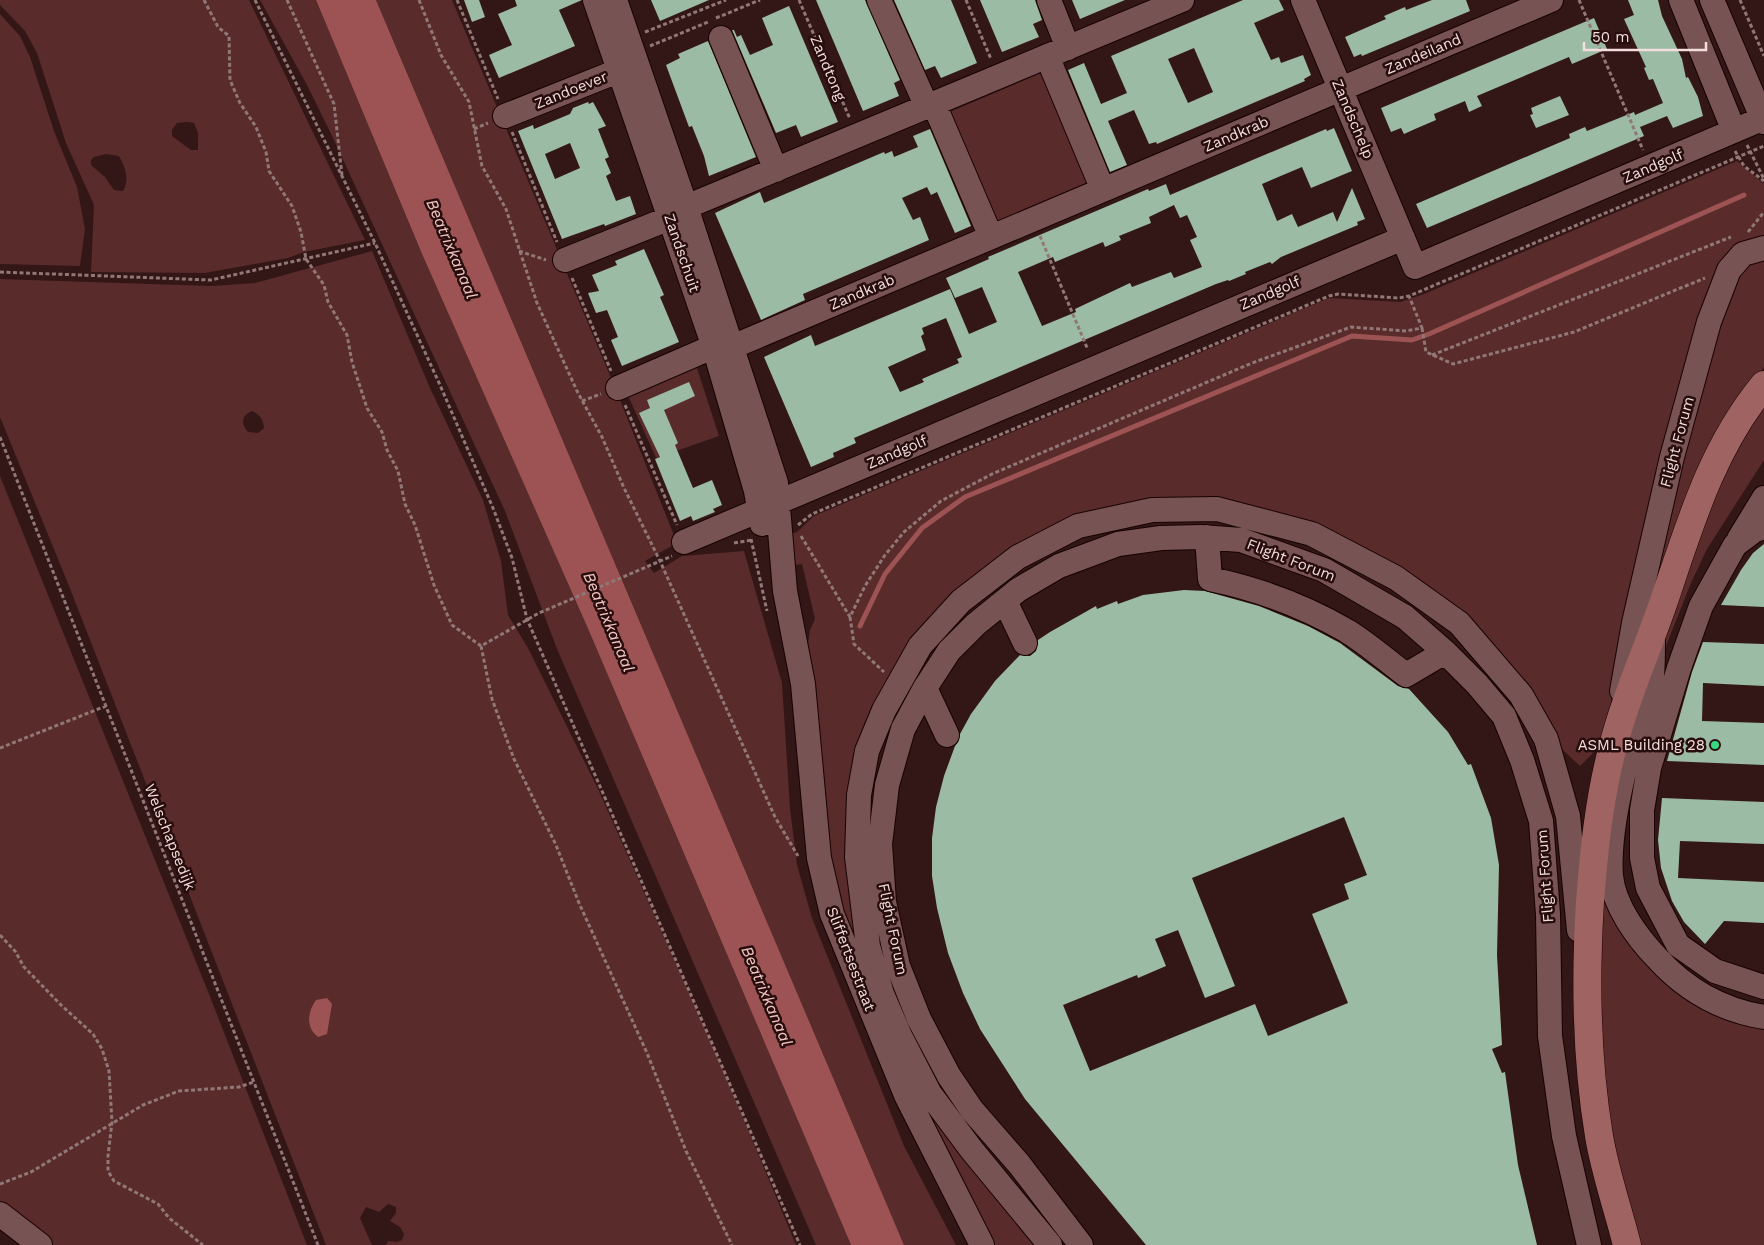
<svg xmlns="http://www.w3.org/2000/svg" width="1764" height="1245" font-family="'Work Sans',sans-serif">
<rect width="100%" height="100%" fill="#331616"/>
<path fill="#592b2b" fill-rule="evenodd" d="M0,0H249L365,240L304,252L288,258L205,273L91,272L94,205L66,143L37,53L25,31L0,5ZM187,122L194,123L198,133V150H191L172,136V130L177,123ZM106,154L119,156C125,167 130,180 123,191L114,190L105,177L91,165V160L94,157Z
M260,0H316L422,254L589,631L851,1245H816L557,649L505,511L334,140L307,85Z
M376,0H452L616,390L677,543L645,561L654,573L682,556L744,551L782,683L790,808L797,865L812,918L904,1146L956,1245H904Z
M0,14L20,36L30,57L54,131L77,187L85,229L80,266L0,264Z
M1046,71L1094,183L993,225L945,114Z
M1737,161L1764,184V238L1735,249L1629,622L1601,745L1580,766L1549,737L1464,615L1217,502L1076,521L956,599L862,750L876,992L1045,1245H991L920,1110L831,880L808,645L810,630L815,619L802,564L789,566L788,535L797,532L814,516L1329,298L1400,302L1424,294Z
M372,251L430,388L483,500L501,561L508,615L528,648L598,789L719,1060L796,1245H386L388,1241L397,1242L402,1240L404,1234L400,1227L390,1221L396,1213V1207L388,1204L379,1212L366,1207L360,1218L372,1245H326L69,586L0,417V279L212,286L255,283ZM252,411C260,415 263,419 264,428L258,433L248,432C240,423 242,415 252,411Z
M1764,257V367L1751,385L1638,624L1716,324L1745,263Z
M695,362L719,436L656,458L626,391Z
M1764,398V460L1707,549L1691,583L1660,661L1656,631L1710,490Z
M0,476L209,994L307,1245H53L0,1203Z
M1608,828L1641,951L1764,1022V1245H1636L1615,1164L1598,1008L1601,865Z"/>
<path fill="#9d5353" d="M316,0H376L904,1245H851L589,631L422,254Z
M327,998L332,1004L327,1034L318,1037C305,1027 308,1011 316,1000Z"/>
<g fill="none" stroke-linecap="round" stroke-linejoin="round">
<path stroke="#9d5353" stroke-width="5" d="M860,626L885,574L922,528L965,497L1352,336L1412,340L1429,334L1744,195"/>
</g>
<path fill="#9cbba4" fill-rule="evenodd" d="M464,0H479L485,17L472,22Z
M515,0H582L559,10L575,46L499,78L489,55L512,45L498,14L517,6Z
M651,0H709L660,21Z
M816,0H865L900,80L894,83L899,96L863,111Z
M894,0H951L977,63L941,78L935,66L925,70Z
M980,0H1035L1042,20L1033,24L1039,37L1002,52Z
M1072,0H1125L1080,19Z
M1243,0H1279L1284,10L1254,23L1271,60L1279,57L1281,63L1303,55L1311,75L1304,79L1305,81L1157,144L1156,142L1149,144L1134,110L1108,121L1127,165L1110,172L1068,70L1084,63L1101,104L1127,93L1111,56ZM1194,48L1213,92L1188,103L1168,59Z
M1432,0H1466L1470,11L1362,56L1361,54L1354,57L1345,37L1386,19L1384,16L1405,7L1406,10Z
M1628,0H1658L1662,16L1682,59L1686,78L1688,77L1698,97L1703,116L1673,128L1667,116L1640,127L1644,136L1427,228L1416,204L1570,138L1569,134L1585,127L1587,131L1634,112L1635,115L1663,103L1653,79L1649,80L1644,68L1646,67L1624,19L1634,15Z
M789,6L838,122L801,137L796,125L776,133L732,30H734L737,37L741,35L750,55L773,45L762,18Z
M1594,18L1607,49L1572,64L1569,57L1477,96L1482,106L1469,112L1465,101L1434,114L1436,120L1415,129L1404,134L1401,128L1391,132L1381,108Z
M708,41L756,157L709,176L704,156L692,126L689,127L666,65L680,58L678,54Z
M1560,96L1569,115L1536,128L1530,115L1533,114L1531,108Z
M588,102L589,104L593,102L606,126L598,129L609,157L605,159L611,173L606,176L616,201L630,196L636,214L605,226L604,224L562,239L518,131L533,125L534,129L570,114L573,108ZM570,143L580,168L555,179L545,154Z
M1334,128L1352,171L1311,188L1302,167L1262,184L1277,221L1292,214L1298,227L1333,212L1337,222L1352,188L1365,219L1357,222L1358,225L1281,257L1272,264L1270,262L1245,272L1246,274L1229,281L1228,280L1216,284L854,438L856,443L833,453L834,457L811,467L764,357L811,335L815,346L950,289L969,334L997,322L982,287L955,298L946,278L989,259L988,257L1148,189L1149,191L1166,184L1170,195L1326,129L1327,131ZM1174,205L1180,218L1187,215L1197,237L1190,240L1202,267L1174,278L1171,272L1132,287L1130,283L1075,309L1076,312L1042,326L1018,272L1053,257L1055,262L1103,242L1105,247L1121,240L1119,236L1151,223L1149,217ZM946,318L962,357L957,359L959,363L922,379L924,382L900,392L888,367L926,350L921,336L924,334L922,328Z
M930,129L971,226L955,233L937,192L931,195L927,187L902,198L913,220L920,217L929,240L803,294L805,300L761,320L715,213L760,192L764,203L884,152L885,154L892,151L894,157L918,147L913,136Z
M644,249L664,295L660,297L679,342L622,366L611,340L618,337L607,310L596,313L588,293L599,291L592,275L617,265L615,261Z
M689,382L695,396L664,410L678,443L675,445L693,488L712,480L722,505L713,509L715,512L693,521L691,516L680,521L655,459L660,457L639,413L650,408L647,400Z
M1764,544V607L1721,605L1741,570L1753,553Z
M1184,590L1205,591L1259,606L1308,626L1340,643L1398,686L1409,689L1448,732L1468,765L1471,764L1491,818L1499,865L1497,955L1502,1045L1492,1049L1502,1073L1505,1072L1518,1165L1537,1245H1146L1025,1099L980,1029L963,993L948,953L937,908L932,876V838L936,807L944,776L955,746L958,742L960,734L971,714L995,681L1020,655L1030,656L1036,651L1038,640L1050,632L1096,606L1097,609L1117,601L1118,604L1143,595ZM1344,817L1367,875L1344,884L1349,899L1312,914L1348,1003L1268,1036L1255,1004L1090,1071L1063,1005L1137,975L1138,978L1166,966L1155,939L1178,930L1205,998L1235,986L1192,878Z
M1703,642L1764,644V686L1703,683L1702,721L1764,723V765L1667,761L1692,672Z
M1662,798L1764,802V844L1680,841L1678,878L1764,882V923L1724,921L1705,944L1684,922L1672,901L1661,868L1658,840Z"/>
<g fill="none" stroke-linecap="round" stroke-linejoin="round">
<defs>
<path id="minor" d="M595,0L714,347L756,491L762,524
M615,0L686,207L776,483L785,591L803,684L819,858L832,914L906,1095L982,1245
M879,0L927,107
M1049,0L1068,48
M1303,0L1415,267L1764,118
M1681,0L1734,131
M1712,0L1764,122
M721,38L776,170
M1047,56L1103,190
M934,104L991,237
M505,116L633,65
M565,260L670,218L686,207L1182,0
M618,388L701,352L714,347H732L1551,0
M1764,527L1755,530L1735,545L1701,606L1679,668L1649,768L1642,810V858L1648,888L1678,945L1715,971L1764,987
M1207,537L1210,579C1258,589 1304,606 1347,631C1368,644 1386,660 1406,675L1445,652
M1739,539L1764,498
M684,542L1403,238
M1005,601L1025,643
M1653,641C1653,652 1653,664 1652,675C1649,695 1640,715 1634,734C1623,773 1608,836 1611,876C1614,906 1637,937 1657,958C1686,990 1721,1010 1764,1017
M925,688L947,735
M1622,691L1634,623L1672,457L1709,322L1729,270L1743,254L1764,248
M0,1214L40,1245
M1050,1245L971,1149L930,1094L900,1036L882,994L868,946L857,857L859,795L867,751L884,710L920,646L961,601L1018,557L1078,526L1152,510L1217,509L1312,534L1396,578L1459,623L1521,695L1546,739L1568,816L1579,930
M1081,1245L1019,1164L972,1110L949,1076L919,1019L898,966L884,902L880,844L887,785L903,729L925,688L949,651L976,624L1018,590L1059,566L1118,544L1161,538L1201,537L1241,540L1324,570L1405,617L1445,652L1477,684L1504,716L1522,760L1541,821L1548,914L1550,1036L1564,1136L1589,1245"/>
<path id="major" d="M1627,1245C1618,1209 1605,1172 1599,1136C1586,1057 1585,981 1590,902C1594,850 1599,800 1612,750C1625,698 1647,651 1664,601C1690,524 1712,448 1764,385"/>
</defs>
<use href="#minor" stroke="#190203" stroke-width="26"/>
<use href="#major" stroke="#190203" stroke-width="29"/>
<path stroke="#917877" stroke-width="3" stroke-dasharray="4 2.5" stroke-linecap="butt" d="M204,0L218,27L229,36L230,80L240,103L256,127L266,152L269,171L292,206L301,232L306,259L324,285L328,302L347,335L352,362L367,408L382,432L387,450L398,471L405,504L415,525L434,585L452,625L481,646L539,613L672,556
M255,0L375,243L440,385L493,508L512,558L527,619L800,1245
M287,0L334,104L342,175
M419,0L441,55L469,102L482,166L506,209L537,303L577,391L602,437L624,488L660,561L775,817L798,856
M457,0L498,99
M799,0L850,119
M966,0L991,59
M1579,0L1643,150
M1740,0L1764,56
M716,18L760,0
M645,32L726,0
M650,46L708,22
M474,129L488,123
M512,132L557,242
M1747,145L1764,179
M1735,151L1744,166L1764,181
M1748,232L1764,212
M1040,236L1088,350
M519,251L546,260
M0,272L211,280L375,243
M572,278L611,371
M1422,328L1426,352L1453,364L1574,332L1705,278
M1432,355L1731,237
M582,401L601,394
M625,405L677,525
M0,437L318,1245
M798,525L812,514L1329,296L1338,294L1399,298L1409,296L1764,146
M801,536L850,617L865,586L885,555L904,532L941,501L992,474L1252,363L1351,327L1406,331L1422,328L1409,296
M751,539L767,611
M734,543L752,540
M850,617L854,644L884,672
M481,646L492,699L514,759L556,845L579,903L647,1053L686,1151L732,1245
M0,748L106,706
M0,935L15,951L24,967L61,1005L93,1034L102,1049L109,1071L112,1122L108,1156V1171L114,1181L158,1204L169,1218L203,1245
M0,1184L31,1172L143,1105L179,1091L239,1087L254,1082"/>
<use href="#minor" stroke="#775453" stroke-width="24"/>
<use href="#major" stroke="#9f6362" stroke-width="28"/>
</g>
<circle fill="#38d880" stroke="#280d0d" stroke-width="2" cx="1715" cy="745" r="5"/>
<g text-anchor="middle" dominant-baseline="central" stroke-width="5" stroke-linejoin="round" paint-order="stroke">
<g font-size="15" fill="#f3dedd" stroke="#280d0d">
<text transform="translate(1423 54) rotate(-23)">Zandeiland</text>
<text transform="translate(828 68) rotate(67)">Zandtong</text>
<text transform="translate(571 90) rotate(-22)">Zandoever</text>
<text transform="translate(1353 119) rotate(67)">Zandschelp</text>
<text transform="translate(1236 134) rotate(-23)">Zandkrab</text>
<text transform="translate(1653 166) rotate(-23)">Zandgolf</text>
<text transform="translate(682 253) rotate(71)">Zandschuit</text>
<text transform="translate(862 292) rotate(-23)">Zandkrab</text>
<text transform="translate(1270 293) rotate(-23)">Zandgolf</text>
<text transform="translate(1677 442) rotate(-75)">Flight Forum</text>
<text transform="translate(897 452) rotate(-23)">Zandgolf</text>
<text transform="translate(1291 560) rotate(21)">Flight Forum</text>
<text transform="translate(170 837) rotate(68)">Welschapsedijk</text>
<text transform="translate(1545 876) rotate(-94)">Flight Forum</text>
<text transform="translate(893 929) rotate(78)">Flight Forum</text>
<text transform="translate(851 959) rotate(69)">Sliffertsestraat</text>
</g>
<g font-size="15" fill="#f3dedd" stroke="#280d0d" text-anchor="end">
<text x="1705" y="745">ASML Building 28</text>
</g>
<g font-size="16" font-style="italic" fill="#f3c6c4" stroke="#280d0d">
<text transform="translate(452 249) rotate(67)">Beatrixkanaal</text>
<text transform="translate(609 622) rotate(67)">Beatrixkanaal</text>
<text transform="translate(767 996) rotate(67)">Beatrixkanaal</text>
</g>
</g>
<path d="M1584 42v8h122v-8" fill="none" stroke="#f3dedd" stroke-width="2.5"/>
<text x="1592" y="42" font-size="15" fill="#f3dedd" stroke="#280d0d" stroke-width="4" paint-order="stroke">50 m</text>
</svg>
